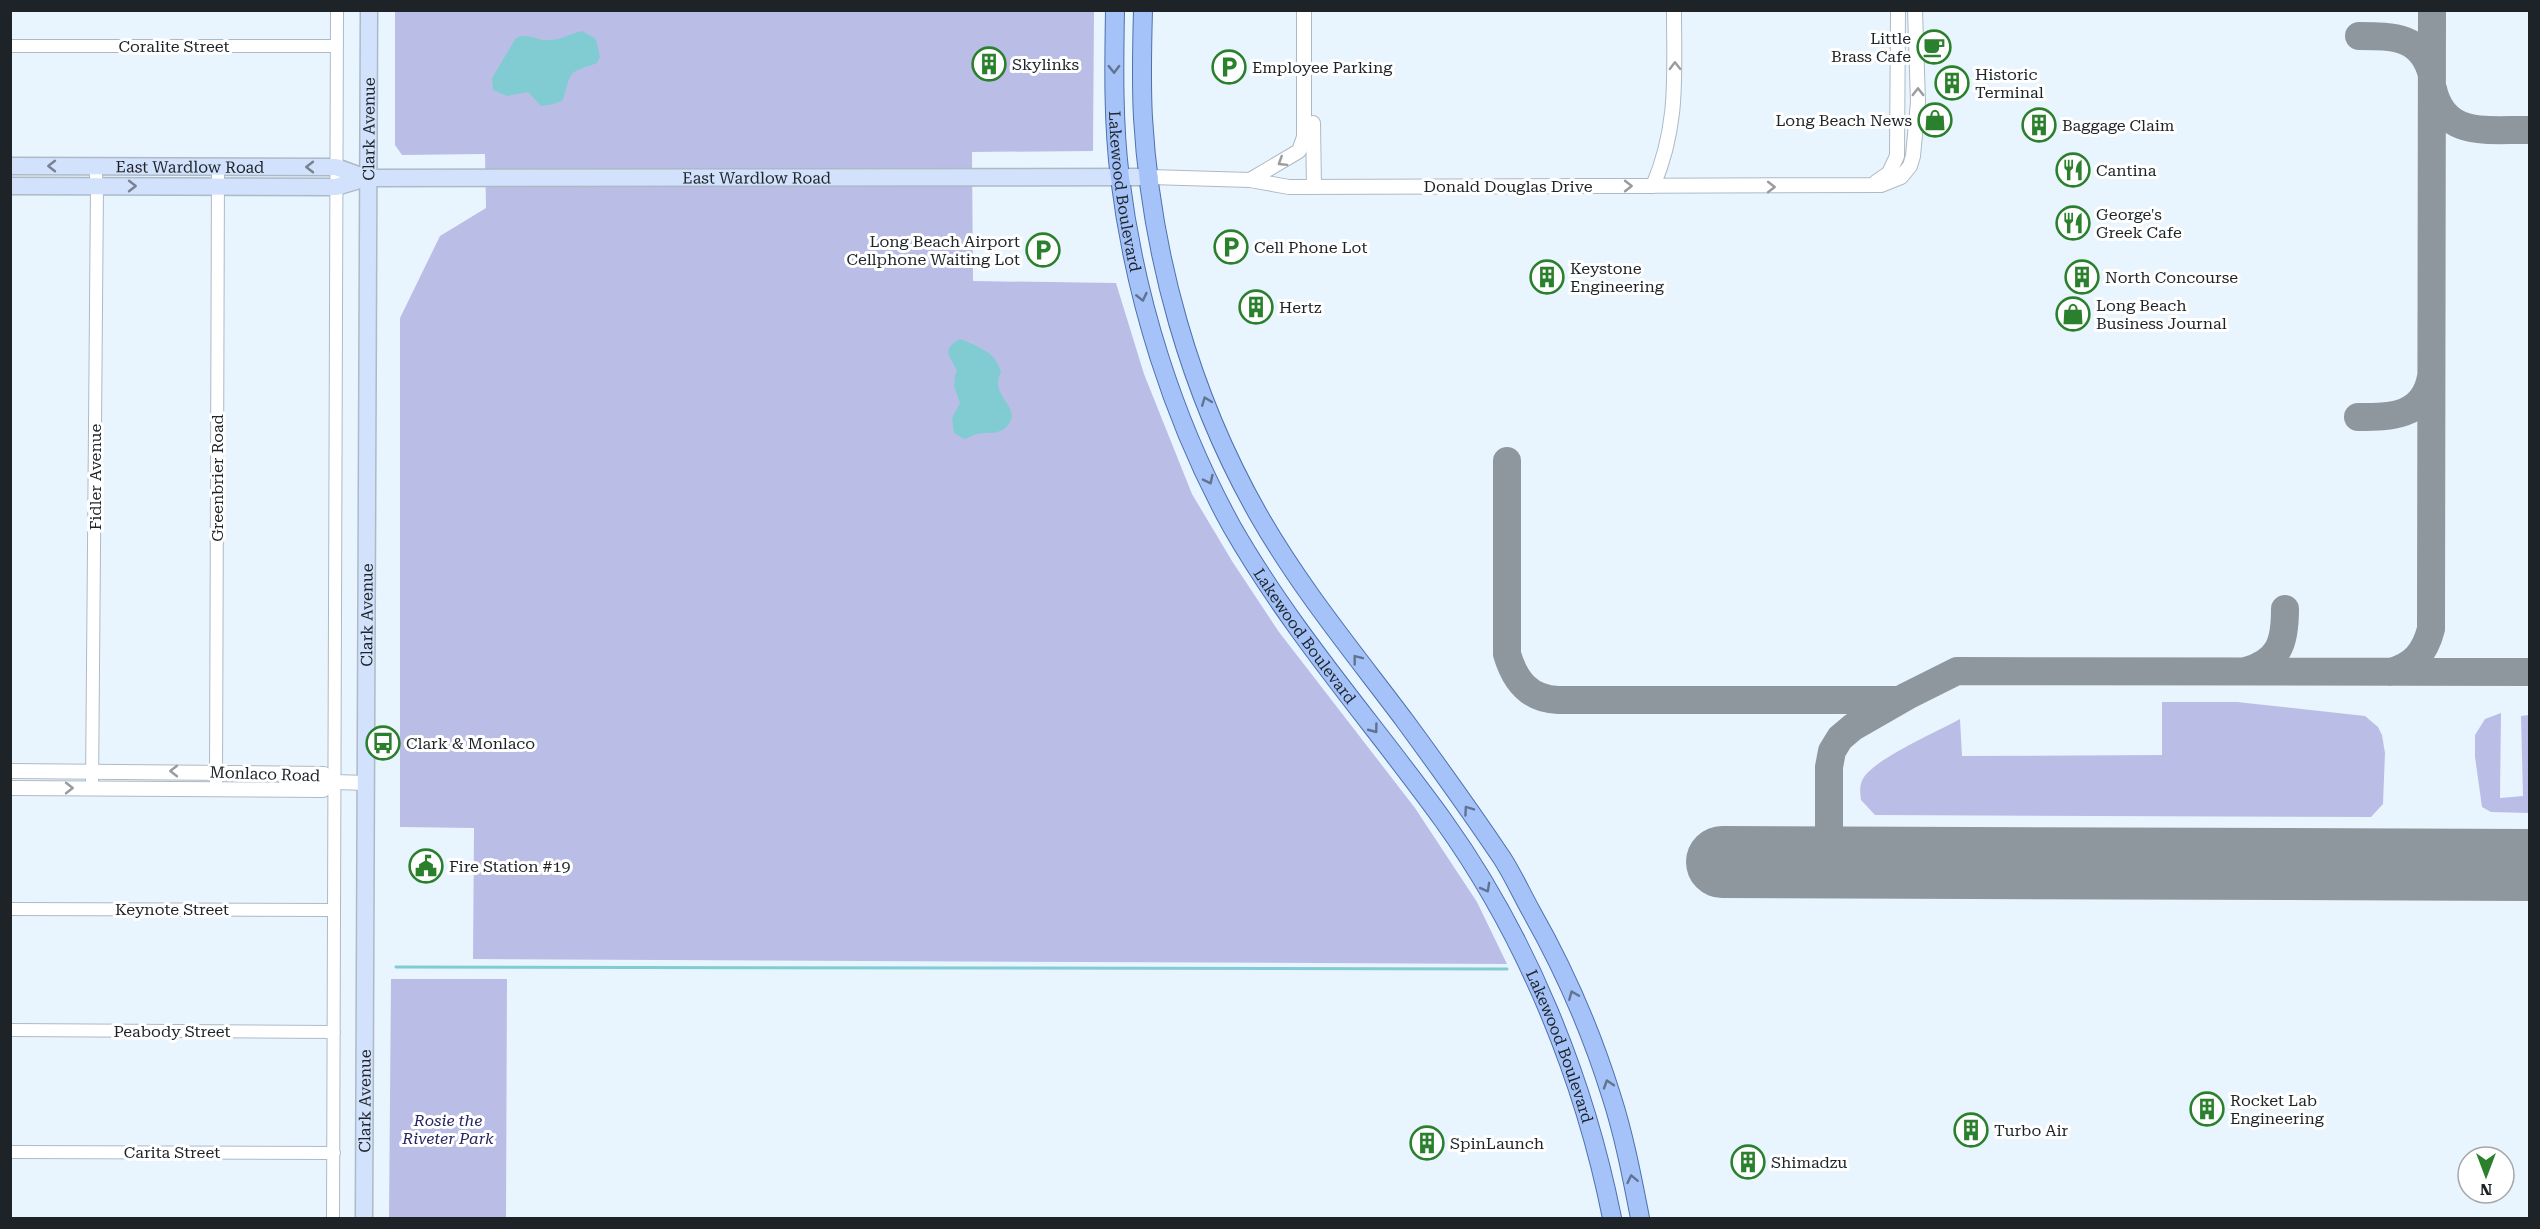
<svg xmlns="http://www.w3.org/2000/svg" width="2540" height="1229" font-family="'Roboto Serif',serif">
<rect width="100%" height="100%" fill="#e9f5fe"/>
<path fill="#babee6" d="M395,11H1094L1093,151L972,152L973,281L1116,283L1144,374L1192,494L1232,561L1279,632L1415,808L1477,902L1507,964L473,959L474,828L400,827V318L440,236L486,208L485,154L402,155L395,145Z
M2162,702H2237L2365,716L2378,727L2382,735L2385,753L2383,804L2371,817L1875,815L1861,800C1860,792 1859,784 1864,777C1878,757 1937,732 1960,719L1962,756L2162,755Z
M2501,713L2500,798L2523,796L2521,716L2529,715V813L2491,812L2482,807L2475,757V735L2485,719Z
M391,979H507L506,1218H389Z"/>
<path fill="#80ccd2" d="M582,31L596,39L600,57L597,63C567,74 572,69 563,100L554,104L541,106L528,92L507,96L493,90L492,78L516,38C529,32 536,41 549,40C561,40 572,33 582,31Z
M960,339C977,346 997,352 1001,373C987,396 1027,409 1005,428C998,435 985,432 977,434C972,435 969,438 964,439L954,433L952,418L960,403L954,386L955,375L957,372C953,358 938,351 960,339Z"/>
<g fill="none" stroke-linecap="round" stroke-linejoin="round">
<path stroke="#80ccd2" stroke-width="3" d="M396,967L1507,969"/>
<path stroke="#8e979e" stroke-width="28" d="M2359,36C2394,36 2422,36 2432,75
M2433,89C2444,139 2489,129 2530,130
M2358,417C2391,417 2424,417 2431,377
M1507,461V654C1515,681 1529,699 1558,700H1897
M2246,671C2280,661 2285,642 2285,609
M2390,672C2414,666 2425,652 2431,629L2432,10
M1829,863V767L1832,751L1840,738L1853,727L1907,696L1957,671L2530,672"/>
<path stroke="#8e979e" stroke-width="72" d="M1722,862L2530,865"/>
<defs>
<path id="minor" d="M10,46H337
M92,788L97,186L95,166
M216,788L218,167
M10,909L334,910
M10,1030L334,1032
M10,1152L334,1153
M333,1218L337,10"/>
<path id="tertiary" d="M1313,123L1314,187
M1150,177L1250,180L1289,187L1881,185L1901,177L1910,166L1913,156L1918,102L1915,10
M1250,180L1299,151L1304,137V10
M1876,182L1889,173L1897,156L1898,10
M1653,186C1679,125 1674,75 1674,10
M10,771L324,774L335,782
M335,782L366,783
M10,788L323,790L335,782"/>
<g id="secondary">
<path id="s1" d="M10,166L336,167L366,178"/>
<path id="s2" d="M10,186L336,187L366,178L1150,177"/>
<path id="s3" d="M364,1218L369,10"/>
</g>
<g id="primary">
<path id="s4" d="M1115,10C1114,66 1113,123 1120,178C1135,299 1173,420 1232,527C1292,632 1373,723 1443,820C1527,937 1584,1078 1612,1218"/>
<path d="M1143,10C1142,46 1141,82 1143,118C1151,255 1190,394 1258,514C1300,588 1354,653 1405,721C1438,766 1471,812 1502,858C1513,875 1521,893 1531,911C1564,969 1591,1031 1611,1095C1624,1135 1632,1177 1640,1218"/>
</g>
</defs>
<use href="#minor" stroke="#adbac5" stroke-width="14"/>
<use href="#tertiary" stroke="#adbac5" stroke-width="16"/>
<use href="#secondary" stroke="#adbac5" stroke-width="19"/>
<use href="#primary" stroke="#4e71ad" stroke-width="20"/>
<use href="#minor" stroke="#fff" stroke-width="12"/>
<use href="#tertiary" stroke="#fff" stroke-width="14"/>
<use href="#secondary" stroke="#d2e1fc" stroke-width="16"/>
<use href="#primary" stroke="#a5c3f9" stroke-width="18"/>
</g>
<defs><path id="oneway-chevron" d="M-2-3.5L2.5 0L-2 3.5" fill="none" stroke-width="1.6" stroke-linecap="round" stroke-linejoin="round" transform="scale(1.5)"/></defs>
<g stroke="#999c9e">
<use href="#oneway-chevron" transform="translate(1675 66) rotate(-91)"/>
<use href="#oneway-chevron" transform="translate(1918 92) rotate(-90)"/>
<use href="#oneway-chevron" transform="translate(1282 162) rotate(148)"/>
<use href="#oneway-chevron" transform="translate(1628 186)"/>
<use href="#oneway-chevron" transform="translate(1771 187)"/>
<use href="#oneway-chevron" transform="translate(174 771) rotate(180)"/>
<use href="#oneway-chevron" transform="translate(69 788)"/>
</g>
<g stroke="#617390">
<use href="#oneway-chevron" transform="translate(1114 69) rotate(89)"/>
<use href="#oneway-chevron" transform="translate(1142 297) rotate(77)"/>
<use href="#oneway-chevron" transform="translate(1206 401) rotate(-111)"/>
<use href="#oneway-chevron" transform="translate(1209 480) rotate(64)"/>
<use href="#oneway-chevron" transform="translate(1357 659) rotate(-128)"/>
<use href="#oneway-chevron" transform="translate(1374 729) rotate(53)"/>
<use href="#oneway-chevron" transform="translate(1468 810) rotate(-125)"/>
<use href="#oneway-chevron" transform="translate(1486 888) rotate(61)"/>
<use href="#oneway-chevron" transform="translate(1573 995) rotate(-112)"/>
<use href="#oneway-chevron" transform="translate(1608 1084) rotate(-108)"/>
<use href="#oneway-chevron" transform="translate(1632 1179) rotate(-102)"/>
</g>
<g stroke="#788292">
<use href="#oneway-chevron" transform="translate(52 166) rotate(180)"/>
<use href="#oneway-chevron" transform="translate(310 167) rotate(180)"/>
<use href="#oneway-chevron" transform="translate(132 186)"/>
</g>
<defs>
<symbol id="cafe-ring" viewBox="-11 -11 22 22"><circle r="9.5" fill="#fff" stroke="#2b802e" stroke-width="1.5"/><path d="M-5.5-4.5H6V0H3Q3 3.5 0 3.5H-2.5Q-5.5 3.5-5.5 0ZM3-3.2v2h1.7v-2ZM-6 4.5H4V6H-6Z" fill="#2b802e"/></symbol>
<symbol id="building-ring" viewBox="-11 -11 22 22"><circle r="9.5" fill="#fff" stroke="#2b802e" stroke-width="1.5"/><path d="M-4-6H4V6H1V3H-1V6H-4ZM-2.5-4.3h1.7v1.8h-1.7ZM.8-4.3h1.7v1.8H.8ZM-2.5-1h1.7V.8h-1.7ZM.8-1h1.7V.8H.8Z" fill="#2b802e"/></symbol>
<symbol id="parking-ring" viewBox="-11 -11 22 22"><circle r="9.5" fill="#fff" stroke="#2b802e" stroke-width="1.5"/><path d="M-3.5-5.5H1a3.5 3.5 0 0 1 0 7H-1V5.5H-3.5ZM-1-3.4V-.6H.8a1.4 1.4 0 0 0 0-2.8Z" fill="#2b802e"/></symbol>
<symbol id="shop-ring" viewBox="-11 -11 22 22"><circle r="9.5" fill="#fff" stroke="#2b802e" stroke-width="1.5"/><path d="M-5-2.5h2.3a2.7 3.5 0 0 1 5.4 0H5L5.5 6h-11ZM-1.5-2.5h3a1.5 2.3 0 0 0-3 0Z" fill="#2b802e"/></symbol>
<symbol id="restaurant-ring" viewBox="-11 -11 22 22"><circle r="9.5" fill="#fff" stroke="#2b802e" stroke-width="1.5"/><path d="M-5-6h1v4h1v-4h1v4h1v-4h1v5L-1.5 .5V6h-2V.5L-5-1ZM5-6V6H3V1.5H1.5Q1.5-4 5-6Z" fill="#2b802e"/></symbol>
<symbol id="bus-ring" viewBox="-11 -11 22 22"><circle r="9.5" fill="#fff" stroke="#2b802e" stroke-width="1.5"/><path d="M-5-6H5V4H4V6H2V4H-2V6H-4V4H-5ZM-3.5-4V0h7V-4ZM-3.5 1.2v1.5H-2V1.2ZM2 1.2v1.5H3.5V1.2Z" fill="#2b802e"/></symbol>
<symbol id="civic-ring" viewBox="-11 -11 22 22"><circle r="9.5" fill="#fff" stroke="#2b802e" stroke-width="1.5"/><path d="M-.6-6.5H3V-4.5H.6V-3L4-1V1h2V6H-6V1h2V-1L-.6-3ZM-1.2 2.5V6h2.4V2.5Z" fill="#2b802e"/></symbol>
</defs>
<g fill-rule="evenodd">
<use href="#cafe-ring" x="1915" y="28" width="38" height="38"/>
<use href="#building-ring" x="970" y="45" width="38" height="38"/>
<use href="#parking-ring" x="1210" y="48" width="38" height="38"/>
<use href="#building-ring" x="1933" y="64" width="38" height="38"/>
<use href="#shop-ring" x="1916" y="101" width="38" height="38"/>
<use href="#building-ring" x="2020" y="106" width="38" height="38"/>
<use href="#restaurant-ring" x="2054" y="151" width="38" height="38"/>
<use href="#restaurant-ring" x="2054" y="204" width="38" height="38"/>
<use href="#parking-ring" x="1212" y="228" width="38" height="38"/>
<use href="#parking-ring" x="1024" y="231" width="38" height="38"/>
<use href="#building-ring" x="1528" y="258" width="38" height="38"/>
<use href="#building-ring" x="2063" y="258" width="38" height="38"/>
<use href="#building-ring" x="1237" y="288" width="38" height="38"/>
<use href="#shop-ring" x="2054" y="295" width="38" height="38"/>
<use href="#bus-ring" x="364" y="724" width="38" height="38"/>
<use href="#civic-ring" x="407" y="847" width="38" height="38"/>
<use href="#building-ring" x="2188" y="1090" width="38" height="38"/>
<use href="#building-ring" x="1952" y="1111" width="38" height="38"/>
<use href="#building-ring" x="1408" y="1124" width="38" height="38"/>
<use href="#building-ring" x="1729" y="1143" width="38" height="38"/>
</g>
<g text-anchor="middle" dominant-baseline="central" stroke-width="6" stroke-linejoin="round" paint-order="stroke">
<g font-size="16" fill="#1d2327" stroke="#fff" text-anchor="start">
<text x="1911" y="38" text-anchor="end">Little<tspan x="1911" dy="18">Brass Cafe</tspan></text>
<text x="1012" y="64">Skylinks</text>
<text x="1252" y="67">Employee Parking</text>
<text x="1975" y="74">Historic<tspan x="1975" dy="18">Terminal</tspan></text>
<text x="1912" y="120" text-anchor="end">Long Beach News</text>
<text x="2062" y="125">Baggage Claim</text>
<text x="2096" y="170">Cantina</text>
<text x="2096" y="214">George's<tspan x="2096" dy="18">Greek Cafe</tspan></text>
<text x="1020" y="241" text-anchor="end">Long Beach Airport<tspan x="1020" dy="18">Cellphone Waiting Lot</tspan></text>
<text x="1254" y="247">Cell Phone Lot</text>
<text x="1570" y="268">Keystone<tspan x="1570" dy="18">Engineering</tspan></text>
<text x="2105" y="277">North Concourse</text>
<text x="2096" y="305">Long Beach<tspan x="2096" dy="18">Business Journal</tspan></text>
<text x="1279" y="307">Hertz</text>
<text x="406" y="743">Clark &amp; Monlaco</text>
<text x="449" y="866">Fire Station #19</text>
<text x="2230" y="1100">Rocket Lab<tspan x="2230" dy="18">Engineering</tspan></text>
<text x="1994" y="1130">Turbo Air</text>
<text x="1450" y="1143">SpinLaunch</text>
<text x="1771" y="1162">Shimadzu</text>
</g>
<g font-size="16" fill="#1d2327" stroke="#fff">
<text x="174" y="46">Coralite Street</text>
<text stroke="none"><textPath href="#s3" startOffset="1089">Clark Avenue</textPath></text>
<text stroke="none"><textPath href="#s1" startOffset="180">East Wardlow Road</textPath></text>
<text stroke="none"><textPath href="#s2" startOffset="748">East Wardlow Road</textPath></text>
<text x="1508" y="186">Donald Douglas Drive</text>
<text stroke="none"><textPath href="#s4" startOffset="182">Lakewood Boulevard</textPath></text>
<text transform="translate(95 477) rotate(-90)">Fidler Avenue</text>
<text transform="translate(217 478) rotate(-90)">Greenbrier Road</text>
<text stroke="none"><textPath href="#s3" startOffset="603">Clark Avenue</textPath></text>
<text stroke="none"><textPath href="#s4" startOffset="668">Lakewood Boulevard</textPath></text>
<text transform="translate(265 774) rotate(2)">Monlaco Road</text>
<text x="172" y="909">Keynote Street</text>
<text x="172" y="1031">Peabody Street</text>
<text stroke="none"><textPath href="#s4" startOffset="1154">Lakewood Boulevard</textPath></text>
<text stroke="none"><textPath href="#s3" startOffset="117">Clark Avenue</textPath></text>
<text x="172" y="1152">Carita Street</text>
</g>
<g font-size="16" font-style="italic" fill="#282462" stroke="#fff">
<text x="448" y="1120">Rosie the<tspan x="448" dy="18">Riveter Park</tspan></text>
</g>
</g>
<rect width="2540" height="1229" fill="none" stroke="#1d2327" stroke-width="24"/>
<g transform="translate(2486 1175) rotate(180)"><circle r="28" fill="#ffffff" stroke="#a5a7a9" stroke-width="1.5"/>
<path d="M0-4.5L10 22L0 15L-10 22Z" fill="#2b802e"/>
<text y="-9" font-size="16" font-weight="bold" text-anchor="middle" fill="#1d2327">N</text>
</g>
</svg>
